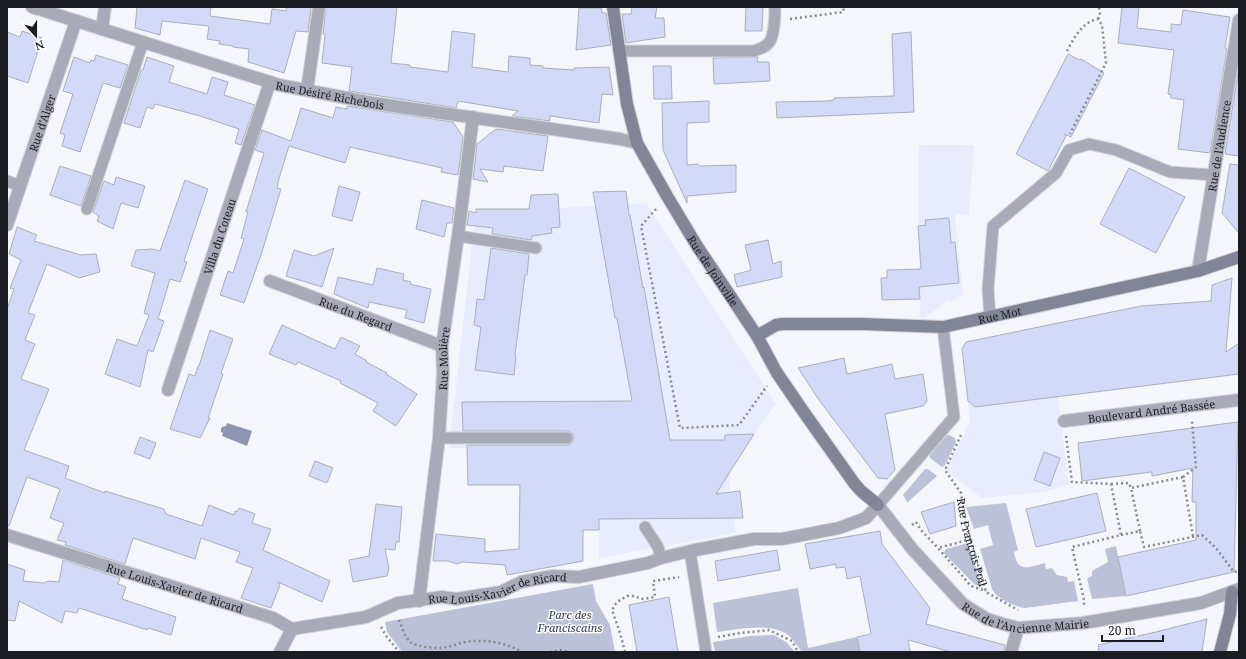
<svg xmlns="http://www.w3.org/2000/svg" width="1246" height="659" font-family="'Noto Serif',serif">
<rect width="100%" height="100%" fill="#f5f6fc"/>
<path fill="#e8ecfe" d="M919,145H974L969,215L955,214L963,294L951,302L949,300L924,318L920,317L918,190Z
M646,203L776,404L751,439L730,471V492L736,533L599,558V493L521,449L449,448L474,226L495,228L538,209Z
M1073,320L1082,393L1058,397L1069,485L1043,492L982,498L949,473L948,467L970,421L962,349L966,342Z"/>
<path fill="#bcc1d8" d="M949,435L955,438L956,442L945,465L942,467L930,458V454L945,436Z
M925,469H928L937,476L908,502H907L903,495Z
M1006,503L1018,550L1014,552C1018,574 1028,567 1045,563L1046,569L1052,568L1057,575L1067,577L1068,582L1074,581L1078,601L1025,608C1014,606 997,599 992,589L980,549L993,545L988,525L974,529L966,507Z
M968,543L981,584L979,586L975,585L944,553L946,549Z
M1116,546L1126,596L1092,599L1087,578L1092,576V571L1108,562L1105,549Z
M593,584L596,601L610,625L615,652H402L387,632L385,622Z
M798,588L808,648L857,637L860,652H802C798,647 793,639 788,635C771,622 737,629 717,632L713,603Z
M774,635L786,642L795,652H715L713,642L750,636Z"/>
<path fill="#9095b2" d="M227,423L252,431L247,446L222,436L223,433L221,432V429L222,427L226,426Z"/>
<path fill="#d3d9f7" stroke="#abaebc" d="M137,7H211L210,16L270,24L272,9L286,11L287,7H311L308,32L296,31L284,73L248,62L249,49L233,47V46L219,44L220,41L207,39L209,26L162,21L160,35L135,28Z
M326,7H397L391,63L410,65V67L448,72L452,31L475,34L472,67L508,72L509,56L530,58V65L543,66V68L574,70V68L609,67L613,95L602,94L599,123L550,116V121L512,116L518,111L458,101L456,108L349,91L352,67L322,63L325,34H323Z
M632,7H657L655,18H664L665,37L626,43L622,14H631Z
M746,7H763L762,31H745Z
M1122,7H1139L1137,28L1171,32V24L1181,25L1183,10L1230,17L1225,48L1227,49L1210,153L1178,149L1184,100L1171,98V95L1168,94L1174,50L1118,43Z
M579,8H601L602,13H606L611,45L576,50Z
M22,31L42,38L28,83L7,76V32L20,37Z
M911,32L914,112L777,118L776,102L827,101L834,100V98L894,96L892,34Z
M1068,54L1080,60L1081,59L1104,73L1071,137L1064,134L1066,136L1048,171L1016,154Z
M96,55L128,65L120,88L103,83L80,152L62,146L65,135L60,133L73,94L63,91L74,57L90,63L91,60L94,61Z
M147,57L174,66L169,82L207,94L212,77L228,82L224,95L255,105L241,145L235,143L239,129L200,116L155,104L153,109L147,107L140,128L124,123L141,70H143Z
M758,57L757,62H769L770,81L714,84L713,58Z
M653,66H671L672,99H654Z
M1239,67V156L1225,154Z
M709,101V122L687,123V165L698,164L700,166L736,165V192L687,196V203L663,150L662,103Z
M347,106L453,122L463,137L458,175L441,172L442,168L350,147L345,163L289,146L278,182L277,188L281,189L262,252L244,303L220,295L228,271L233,273L244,239L241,238L248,212H246L264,153L255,150L262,130L291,141L301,108L333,118L336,107L347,109Z
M496,129L548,136L543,171L504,166L503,172L480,169L488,182L473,179L477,144Z
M1230,164L1239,165V233L1222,213Z
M60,166L91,176L81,206L50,195Z
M1129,168L1185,197L1156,253L1100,224Z
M116,177L145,186L138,208L121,203L113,229L97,221L99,216L93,212L104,181L114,185Z
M185,180L208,189L184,261L187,262L180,282L170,279L158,319L164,321L153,352L148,350L140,387L105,374L117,339L137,346L149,315L144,313L155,273L131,266L136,250L152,249L160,251Z
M339,186L360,192L352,221L332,216Z
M626,191L629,215H630L643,288L644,287L670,440H725V435L754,434L716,494L740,491L743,518L599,519V530H583V561L507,575L505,565L462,562L457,564L448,561H433L436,534L485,539V552L519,549L520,485H468L467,445H567L571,444L574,438L573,434L567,431H463L462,402L632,401L617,318H615L593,192Z
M558,194L560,227L551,228L552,233L532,236L531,240L492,234L493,228L467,225L469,211L476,213V209H529L531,195Z
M422,200L454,208L452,223H447L444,237L416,229Z
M949,218L951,243L955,242L959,283L919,287L920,299L882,300L881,278H887V270L921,269L918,226L926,225L925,220Z
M17,227L37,235L34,241L81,255L96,254L100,272L79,278L47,264L28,313L35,315L25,340L35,344L21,379L49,389L24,450L69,466L65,478L105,493V491L164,509L166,514L202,526L209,505L234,515L235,511L237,512L239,508L255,514L252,523L271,529L263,550L330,581L322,602L278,582L280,585L271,608L241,598L253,568L236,562L240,552L201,538L195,559L133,538L125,564L65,545L66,542L57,540L64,523L50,518L60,489L27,477L9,526H7V309L14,289L10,288L21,260L9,254Z
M768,240L773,264L781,261L782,277L737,287L734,275L751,270L745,245Z
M334,248L322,287L286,276L294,250L314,256Z
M491,248L529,254L527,275H525L515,355L516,356L514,375L475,370L481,327L474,325L477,299L484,300Z
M377,268L404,274L403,280L411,282L410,284L431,289L424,323L405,318L407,310L369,302L368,308L334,294L338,277L373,285Z
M1232,278L1226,352L1239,343V374L975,407L968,401L962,349L966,342L1141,306L1211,301L1212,285Z
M282,325L335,349L341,337L360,346L355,354L367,361L366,362L387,373L386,374L417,394L396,426L373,411L378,403L340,383L341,381L298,362L296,365L269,354Z
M210,330L233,339L221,373L223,374L208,418H210L200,438L170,429L189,374L195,376L198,366H199Z
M844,358L847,374L892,364L895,379L923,374L927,401L923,406L885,414L895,470L887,479L878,478L819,400L798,368Z
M1238,422L1234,572L1126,596L1118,557L1196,540V502H1192L1193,468L1152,476V472L1082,481L1078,443Z
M140,437L156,443L150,459L134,453Z
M1044,452L1060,458L1050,486L1034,480Z
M315,461L333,468L327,483L309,476Z
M1097,493L1106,531L1036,547L1026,509Z
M954,502L956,526L930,534L921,512Z
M376,504L402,507L399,542H396L395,550L385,549L389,568L387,576L353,582L349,560L369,556Z
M880,531L882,544L930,608L926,624L1005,645L1004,652H951L908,640L910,652H860L857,637L871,634L860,576L847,579L845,567L836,568V564L810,569L805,544Z
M777,550L780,570L718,581L715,561Z
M63,560L120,578L118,584L126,587L122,599L176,617L171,635L148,628L147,630L79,608L77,613L65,611L62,623L19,601L15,621L7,620V564L25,570L23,581L44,583L48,581L59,582Z
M669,597L678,652H637L629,605Z
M1207,619L1202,652H1099L1098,645L1160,631H1159Z"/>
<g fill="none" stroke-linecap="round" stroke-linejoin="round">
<defs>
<path id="lane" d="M619,51H754C759,49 767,47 770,41C774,34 775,16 775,7
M7,181L20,186
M87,209L143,42
M458,236L536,248
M990,317L988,290L993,226L1056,173L1069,150L1089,144L1116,150L1170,172L1213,175
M439,438H567
M878,505L954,417L943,327
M645,527L658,547L661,558
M690,551L706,652"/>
<g id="street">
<path id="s2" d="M32,7L279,85L373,103L620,139L637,143"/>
<path d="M102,29L105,7"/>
<path d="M307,90L319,7"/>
<path id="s3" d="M7,225L76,21"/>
<path id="s4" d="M1198,271L1239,20"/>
<path id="s5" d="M270,281L442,346"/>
<path id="s6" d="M168,390L270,82"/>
<path id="s7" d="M1064,421L1239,400"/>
<path id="s8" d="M7,535L273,618L292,629L366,617L398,603L442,597L456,599L501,592L521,582L553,576L579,577L648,563L661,558L690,551L754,539H782L839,528L866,518L878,505L913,550L963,604L987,619L1003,624L1018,628L1083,623L1201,603L1239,589"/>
<path id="s9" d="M419,601L439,438L443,373L442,346L458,236L473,117"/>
<path d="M280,652L292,629"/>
<path d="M1011,652L1018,628"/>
</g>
<g id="secondary">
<path id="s10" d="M613,7L627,104L637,143L667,196L697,246L757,336L777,373L803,411L854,483L861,491L878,505"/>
<path id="s11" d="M757,336L776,325L782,324H862L943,327L1198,271L1239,257"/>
<path d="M1220,652L1230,614L1232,592"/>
</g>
</defs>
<use href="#lane" stroke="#d2d3d9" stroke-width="13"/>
<use href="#street" stroke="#d2d3d9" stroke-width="14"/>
<use href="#secondary" stroke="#d2d3d9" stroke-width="14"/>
<g stroke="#87888e" stroke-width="2.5" stroke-dasharray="2 3" stroke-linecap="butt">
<path d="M790,19L843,12L844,7"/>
<path d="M1098,19L1100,15L1099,7"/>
<path d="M1067,51C1074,38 1082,22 1098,19L1102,25L1106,63L1070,134"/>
<path d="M656,209L641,226L680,428L739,425L767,386"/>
<path id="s1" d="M961,435L945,470L961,493L966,524L986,592L1018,610"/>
<path d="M1066,436L1072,482L1111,484L1121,535L1072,547L1084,600V607"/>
<path d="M1183,477L1196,467L1192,421"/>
<path d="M1111,484L1129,483L1131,488"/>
<path d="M912,525L916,522L921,530L938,548"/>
<path d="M1140,531L1131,488L1183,477L1193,536"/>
<path d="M1121,535L1140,531L1144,547L1202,535L1216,548L1234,572L1239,571"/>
<path d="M971,539L938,548L971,586L986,591"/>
<path d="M399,620C402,627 404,636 410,642C416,647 439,649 447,647C453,646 459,643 465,642C484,639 505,642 522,652"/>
<path d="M381,627L387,637L399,652"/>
<path d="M718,637L740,633L769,630L792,641L798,652"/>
<path d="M550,652L560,650L570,652"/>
<path d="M625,652L620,633L612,610L617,602L627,596H633L643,599L655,597L653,581L679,577"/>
</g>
<use href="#lane" stroke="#a8aab7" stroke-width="11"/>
<use href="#street" stroke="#a8aab7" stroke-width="12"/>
<use href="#secondary" stroke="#828598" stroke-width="12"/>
</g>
<g text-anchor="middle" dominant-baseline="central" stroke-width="3" stroke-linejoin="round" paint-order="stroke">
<g font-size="11" fill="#1c1d22" stroke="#fff">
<text stroke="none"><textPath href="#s2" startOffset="311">Rue Désiré Richebois</textPath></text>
<text stroke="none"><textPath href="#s3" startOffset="108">Rue d'Alger</textPath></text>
<text stroke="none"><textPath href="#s4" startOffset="127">Rue de l'Audience</textPath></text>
<text stroke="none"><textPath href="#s6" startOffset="162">Villa du Coteau</textPath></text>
<text stroke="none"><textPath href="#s10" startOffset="287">Rue de Joinville</textPath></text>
<text stroke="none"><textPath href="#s5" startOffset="92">Rue du Regard</textPath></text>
<text stroke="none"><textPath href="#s11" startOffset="247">Rue Mot</textPath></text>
<text stroke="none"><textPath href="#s9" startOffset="244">Rue Molière</textPath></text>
<text stroke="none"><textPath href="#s7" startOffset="88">Boulevard André Bassée</textPath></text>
<text stroke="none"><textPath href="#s1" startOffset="117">Rue François Poil</textPath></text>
<text stroke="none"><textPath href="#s8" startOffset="176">Rue Louis-Xavier de Ricard</textPath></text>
<text stroke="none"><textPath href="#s8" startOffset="512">Rue Louis-Xavier de Ricard</textPath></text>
<text stroke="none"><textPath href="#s8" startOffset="1104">Rue de l'Ancienne Mairie</textPath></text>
</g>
<g font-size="11" font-style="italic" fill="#333761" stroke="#fff">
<text x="570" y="614">Parc des<tspan x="570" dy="13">Franciscains</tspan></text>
</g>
</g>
<rect width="1246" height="659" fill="none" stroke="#1c1d22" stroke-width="16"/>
<g transform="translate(36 36) rotate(159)" stroke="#ffffff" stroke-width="3" paint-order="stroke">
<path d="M0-3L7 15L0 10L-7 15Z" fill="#1c1d22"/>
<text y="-6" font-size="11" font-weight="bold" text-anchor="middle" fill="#1c1d22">N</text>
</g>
<path d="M1102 635v6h61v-6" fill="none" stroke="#1c1d22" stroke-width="2"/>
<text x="1108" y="635" font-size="12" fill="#1c1d22" stroke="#ffffff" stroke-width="3" paint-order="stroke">20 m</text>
</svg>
